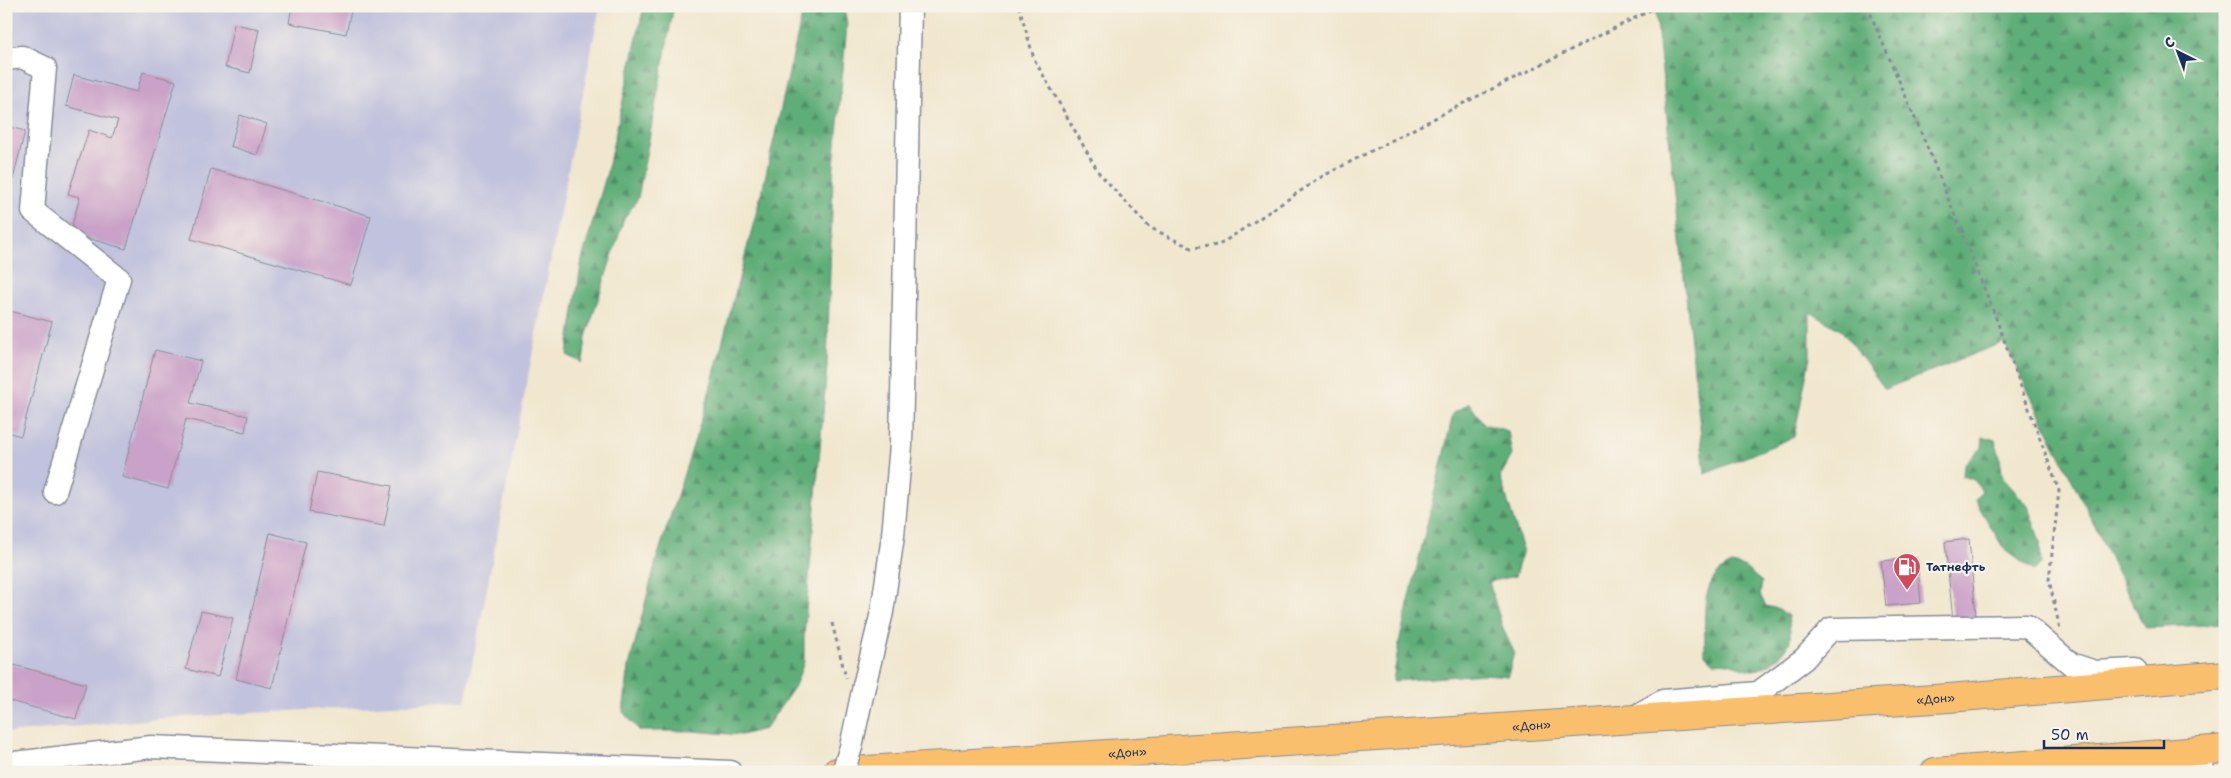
<svg xmlns="http://www.w3.org/2000/svg" width="2231" height="778" font-family="'Shantell Sans',sans-serif">
<defs>
<pattern id="forest-firs" width="22" height="20" patternUnits="userSpaceOnUse" patternTransform="scale(1.25)"><rect width="22" height="20" fill="#5fad78"/><path d="M5 1l3.5 6h-7zM16 11l3.5 6h-7z" fill="#4e8d66"/></pattern>
</defs>
<rect width="100%" height="100%" fill="#f7f3e8"/>
<filter id="ink" filterUnits="userSpaceOnUse"><feTurbulence type="fractalNoise" baseFrequency=".02" numOctaves="2"/><feDisplacementMap in="SourceGraphic" scale="10" xChannelSelector="R" yChannelSelector="G"/><feConvolveMatrix kernelMatrix="1 2 1 2 8 2 1 2 1" color-interpolation-filters="sRGB"/></filter>
<filter id="wash" filterUnits="userSpaceOnUse"><feTurbulence type="fractalNoise" baseFrequency=".0096" numOctaves="4" result="noise"/><feDisplacementMap in="SourceGraphic" scale="20" xChannelSelector="R" yChannelSelector="G"/><feGaussianBlur stdDeviation="1.12" result="paint"/><feColorMatrix in="noise" values="0 0 0 0 0 0 0 0 0 0 0 0 0 0 0 0 0 1.4 0 .05"/><feComposite in="paint" operator="in"/></filter>
<g filter="url(#wash)">
<rect width="100%" height="100%" fill="#f1e7cf"/>
<path fill="#c1c2dd" d="M6,6H600L465,701L167,718L6,733Z"/>
<path fill="url(#forest-firs)" stroke="#3d6e6b" d="M644,6H674L638,198L624,219L586,337L583,363L567,355L582,259L606,176Z
M804,6H844L847,25L833,177L827,366L804,637V662L795,686L765,729L741,735L692,731H640L623,712L629,666L656,561L706,405L764,183Z
M1655,6H2225V624L2145,628L2004,342L1885,389L1842,331L1810,312V357L1794,437L1705,474Z
M1469,403L1484,424L1508,431L1512,455L1500,477L1523,550L1515,576L1489,582L1503,629L1514,652L1508,676L1484,674L1393,681L1399,643L1453,414Z
M1983,436L1995,440L1999,453L2003,478L2028,506L2040,542L2041,564L2034,571L2004,549L1975,500L1982,490L1974,480L1963,476L1964,464L1982,448Z
M1732,564L1744,567L1762,582L1760,595L1766,606L1779,609L1788,616C1789,624 1791,633 1790,640C1788,653 1764,671 1752,670C1736,668 1731,660 1714,663L1705,654C1706,623 1696,579 1732,564Z"/>
<g id="blocks">
<path fill="#caa1c8" d="M292,6H352L346,34L289,23Z
M234,24L259,29L250,73L225,67Z
M143,72L176,81L126,249L70,233L80,197L68,194L89,130L112,138L118,120L66,106L74,75L137,92Z
M240,115L267,124L257,155L230,146Z
M6,126L25,131L7,203L6,202Z
M211,169L371,216L351,285L191,239Z
M6,310L52,322L21,436L6,432Z
M155,350L201,361L190,403L248,416L245,432L186,419L168,489L122,477Z
M317,472L392,486L384,526L309,512Z
M270,533L306,542L272,688L236,679Z
M1969,539L1976,617L1953,620L1945,542Z
M1917,558L1921,603L1886,606L1881,561Z
M201,611L233,618L218,677L186,669Z
M6,663L86,684L76,719L6,700Z"/>
</g>
</g>
<g filter="url(#ink)">
<use href="#blocks" fill-opacity="0" stroke="#868b96" stroke-width="1"/>
<g fill="none" stroke-linecap="round" stroke-linejoin="round">
<defs>
<path id="minor" d="M6,59L22,57L45,68L33,211L119,279L55,492
M864,686L882,612L893,536L901,445L910,6
M1631,719L1663,701L1758,693L1804,659L1831,629L2027,626L2071,664L2095,672L2135,670
M6,764L151,747L730,772
M2171,772L2175,764L2203,762"/>
<g id="highway">
<path id="s1" d="M837,772L1949,698L2225,675"/>
<path d="M1935,772L2225,749"/>
</g>
</defs>
<use href="#minor" stroke="#868b96" stroke-width="25"/>
<use href="#highway" stroke="#868b96" stroke-width="30"/>
<path stroke="#868b96" stroke-width="3" stroke-dasharray="4 4" stroke-linecap="butt" d="M1019,6L1034,59L1099,173L1149,227L1191,248L1219,245L1323,176L1462,104L1659,6
M1867,6L1929,151L1996,318L2059,491L2049,580L2060,629
M832,623L846,678"/>
<use href="#minor" stroke="#fff" stroke-width="22"/>
<use href="#highway" stroke="#f9bf6d" stroke-width="28"/>
<defs>
<path id="minor-bridge" d="M843,772L851,747L864,686"/>
</defs>
<use href="#minor-bridge" stroke="#868b96" stroke-width="25" stroke-linecap="butt"/>
<use href="#minor-bridge" stroke="#fff" stroke-width="22"/>
</g>
</g>
<defs>
<symbol id="fuel-pin" viewBox="-11 -11 22 30"><path d="M0 17L-7.5 6A9.5 9.5 0 1 1 7.5 6Z" fill="#d1495b" stroke="#f7f3e8"/><path d="M-5.5-6h7V0h2V4h1.3V-2.5L3-4.5l.8-.8L6-3V5H2.5V1h-1V6h-7ZM-4.2-4.7v3.2H.2V-4.7Z" fill="#fff"/></symbol>
</defs>
<g fill-rule="evenodd">
<use href="#fuel-pin" x="1891" y="551" width="32" height="43"/>
</g>
<g text-anchor="middle" dominant-baseline="central" stroke-width="4.5" stroke-linejoin="round" paint-order="stroke">
<g font-size="12" font-weight="bold" fill="#1b2f5e" stroke="#f7f3e8" text-anchor="start">
<text x="1926" y="567">Татнефть</text>
</g>
<g font-size="12" fill="#1b2f5e" stroke="#f7f3e8">
<text stroke="none"><textPath href="#s1" startOffset="1101">«Дон»</textPath></text>
<text stroke="none"><textPath href="#s1" startOffset="696">«Дон»</textPath></text>
<text stroke="none"><textPath href="#s1" startOffset="291">«Дон»</textPath></text>
</g>
</g>
<rect width="2231" height="778" fill="none" stroke="#f7f3e8" stroke-width="25"/>
<g transform="translate(2178 52) rotate(318)" stroke="#f7f3e8" stroke-width="4" paint-order="stroke">
<path d="M0-4L9 19L0 12L-9 19Z" fill="#1b2f5e"/>
<text y="-8" font-size="14" font-weight="bold" text-anchor="middle" fill="#1b2f5e">С</text>
</g>
<path d="M2044 740v8h120v-8" fill="none" stroke="#1b2f5e" stroke-width="2.5"/>
<text x="2051" y="740" font-size="15" fill="#1b2f5e" stroke="#f7f3e8" stroke-width="4" paint-order="stroke">50 m</text>
</svg>
